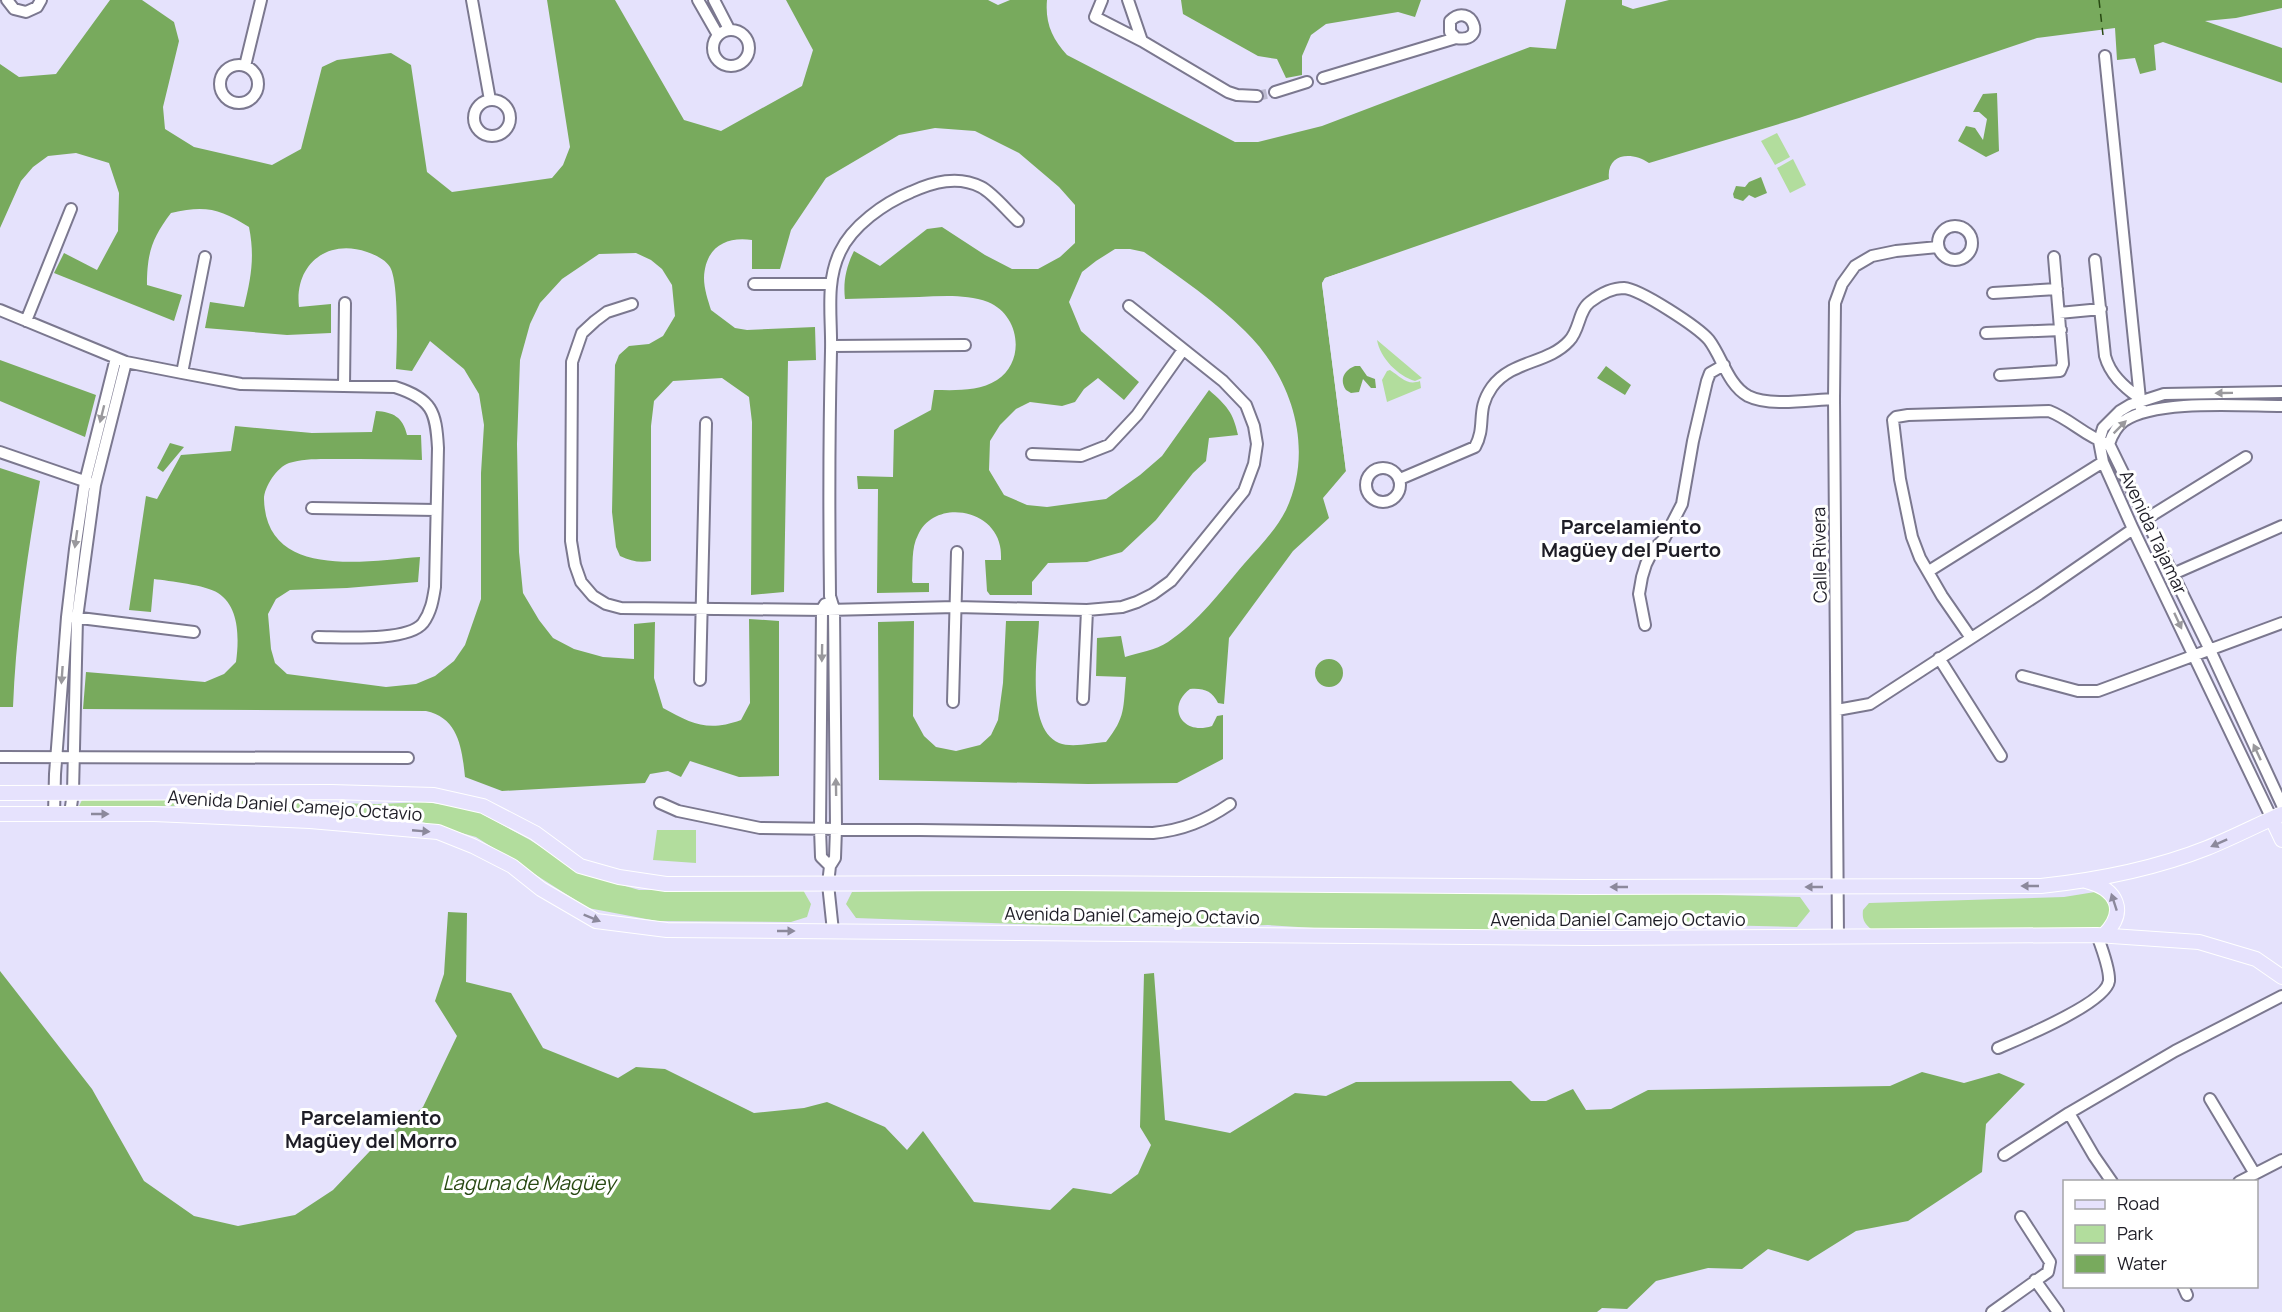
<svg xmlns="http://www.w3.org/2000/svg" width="2282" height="1312" font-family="Manrope,sans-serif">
<rect width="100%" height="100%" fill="#e5e2fc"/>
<path fill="#b2dd9d" d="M1777,133L1790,157L1775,165L1761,141Z
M1793,159L1806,185L1790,193L1777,168Z
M1377,340L1422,378L1415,381C1398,376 1380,358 1377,340Z
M1390,370C1401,377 1407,386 1420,381L1421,388L1387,402L1382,380L1387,371Z
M82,800H176L377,804L425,802L473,809L530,840L584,874L639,890H803L811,904L807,917L791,922L657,921L588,908L476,837L422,822L190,806H79Z
M657,830H696V863L653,860Z
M1109,888L1639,893L1800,897L1810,911L1797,927L1630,923L1553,929L1362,931L1268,925L1182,928L1103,927L856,918L846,904L852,892Z
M2095,892L2107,895L2114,910L2107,925L2099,929H1871C1864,923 1862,919 1863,910L1869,903L2064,897Z"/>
<path fill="#78aa5d" d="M110,0H142L174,22L179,41L163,107L165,129L194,147L272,165L301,149L322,67L337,60L391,53L411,65L427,172L452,192L552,178L563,165L570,147L547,0H615L684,120L721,131L802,86L813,50L786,0H988L998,5L1010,0H1047C1045,23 1052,38 1067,55L1235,142H1258L1322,126L1530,47L1556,49L1566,0H1622V5L1633,9L1669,0H2282V8L2236,18L2205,21L2282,48V83L2163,42L2154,45L2156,70L2140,74L2135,58L2117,60L2115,28L2037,38L1799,118L1649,163C1632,151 1606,153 1609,179L1325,278L1322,284L1346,471L1323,498L1329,518L1293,551L1229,638L1224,704L1218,703C1212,691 1204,688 1190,689C1166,707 1182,736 1212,726L1217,716L1223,715V759L1177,783L1088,784L879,780L878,622L914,621L913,716L924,736L936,747L956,751L980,745L991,735L998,720L1003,683L1006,621H1039C1038,652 1025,729 1059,743C1071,748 1093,743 1106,742C1126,717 1123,708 1126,677L1096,676L1097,638L1121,636L1125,657C1138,653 1156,650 1168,642C1198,622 1221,591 1244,564C1259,547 1276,530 1286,510C1315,448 1292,377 1245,331C1215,301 1178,276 1144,252L1130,249H1115L1096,261L1082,272L1069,302L1081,331L1139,382L1124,400L1098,378L1084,389L1075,402L1062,406L1030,402L1016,409L1000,425L990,441L989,470L1004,495L1027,505L1047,507L1106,499L1140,475L1162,456L1209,390C1227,406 1233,412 1238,435L1209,438L1206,461L1193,473L1156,520L1122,552L1087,562L1048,563L1032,582V595H990L987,591L985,560H1001C1001,556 1001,550 1000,546C993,508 934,499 918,535C911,548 913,566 912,581L913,583H929V592L877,593L878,489H858L857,476L893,477L894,430L931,410L934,390C954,390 978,392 997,380C1026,361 1020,315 988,302C966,294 942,296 919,297C895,298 870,298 845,299C843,282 846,267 854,251L880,266L927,229L942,227L985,255L1012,269H1038L1060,257L1075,243V205L1059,187L1019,153L975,131L935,128L899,135L826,178L791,230L780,269H752V240C725,236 705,248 704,278C704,289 708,300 711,310L735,328L747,330L815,327L816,360L788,361L784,592L751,595L752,422L749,397L722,378L673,381L654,401L651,426V561C639,563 631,561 620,556L616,547L612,512L615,365L619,355L629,346L649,344L663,336L675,316L672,285L662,269L651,260L636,253L599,254L562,279L540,303L530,324L520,360L517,444L519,552L523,593L539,620L553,638L574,649L603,657L634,659V624L655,622L654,678L663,708C692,724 708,732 741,720L750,703L749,619L779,621V776L739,777L690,761L681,777L668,771L650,774L645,783L502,791L465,777C462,749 459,718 426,711L83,709L86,672L205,682L224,674L236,662C239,640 240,607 218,593C206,585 169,581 154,579L151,612L129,610L146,496L157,499L181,455L231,451L235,426L312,433L372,432L376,411C393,412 403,417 407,435H421L422,460C394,459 367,459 339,459C324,459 304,458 289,463C277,467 264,487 264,499C266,580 365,561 420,557L418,582L347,588L290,590L276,599L268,614L271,649L275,663L287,674L386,687L416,684L435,676L454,661L465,645L481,599V473L484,425L479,394L464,369L430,341L412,371L396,369C397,349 399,282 390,267C385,259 375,255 367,252C327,238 294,265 299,307L331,304V333L287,335L205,328L210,302L244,307C251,278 255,257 249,227C220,209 206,205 171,213C152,238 147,253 147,285L182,295L174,321L54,273L64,253L97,270L118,231L119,193L109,163L76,153L48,156L33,167L21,181L0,228V64L19,77L56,74Z
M1181,0H1421L1415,17L1398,12L1326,24L1311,35L1302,56V75L1286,78L1277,59L1258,56L1183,14Z
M1997,93L1999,151L1986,157L1958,141L1966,126L1975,128L1983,140L1987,119L1979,112H1973L1983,94Z
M1761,177L1767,193L1755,198L1749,195L1743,201L1734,198L1733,194L1736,186L1745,187L1749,182Z
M0,360L96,395L85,437L0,401Z
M1355,366H1360L1367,376L1375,379L1376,388H1371L1363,379L1359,392L1351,393L1346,390C1339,380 1344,370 1355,366Z
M1606,366L1631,385L1625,395L1597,378Z
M170,443L184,447L163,472L157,468Z
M0,468L40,481C27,557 16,631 13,707H0Z
M1315 673a14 14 0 1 1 28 0a14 14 0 1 1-28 0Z
M448,912L467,913L466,982L511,993L543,1048L618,1078L636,1067L665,1069L754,1113L804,1108L827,1102L885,1127L907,1150L923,1131L974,1202L1050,1210L1073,1188L1111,1194L1138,1174L1151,1145L1140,1127L1144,974L1154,973L1165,1120L1230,1133L1295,1093L1326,1096L1356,1082L1511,1081L1531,1101H1546L1573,1089L1586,1110L1611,1109L1648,1090L1890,1086L1922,1072L1964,1083L1999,1073L2025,1084L1986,1124L1982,1172L1908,1221L1856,1231L1808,1261L1768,1249L1742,1269L1708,1268L1656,1281L1627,1309L1602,1308L1597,1312H0V971L92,1089L144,1181L194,1216L238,1226L295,1215L333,1190L370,1151L423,1107L457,1036L435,1001L444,974Z"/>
<path fill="#e5e2fc" d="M1355,268L1356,270L1327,280L1325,284L1349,472L1346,471L1322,283L1325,278Z"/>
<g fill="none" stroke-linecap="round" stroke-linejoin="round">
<path stroke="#284912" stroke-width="1.5" stroke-dasharray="8 6" stroke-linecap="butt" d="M2099,0L2103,35"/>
<path stroke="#bdbbd1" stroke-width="10" stroke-dasharray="10 5" stroke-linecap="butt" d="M1257,96L1275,92"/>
<defs>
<path id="minor" d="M7,0L14,9L26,12L37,7L41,0
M472,0L490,100
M698,0L718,35
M714,0L729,29
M1102,0L1095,17L1142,41
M1128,0L1142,41L1228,92L1237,95L1257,96
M713 48a18 18 0 1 1 36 0a18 18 0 1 1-36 0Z
M2105,56L2141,409
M220 84a19 19 0 1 1 38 0a19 19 0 1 1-38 0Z
M245,66L261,0
M1323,78L1456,38C1489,44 1471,0 1450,21V32L1456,38
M1275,92L1307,82
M474 118a18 18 0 1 1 36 0a18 18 0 1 1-36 0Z
M1938 243a17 17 0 1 1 34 0a17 17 0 1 1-34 0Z
M2095,260L2105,356C2110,374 2123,386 2138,397
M754,284H830
M1993,293L2057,289
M632,304L607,312L595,321L582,333L572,362L571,541L575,565L581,582L593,596L606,604L621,608L827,610L956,607L1087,610L1122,607L1137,602L1153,594L1171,581L1244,491L1254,464L1257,444L1254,426L1246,405L1223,381L1129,306
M0,310L126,362L182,373L241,384L395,387C432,399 436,411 438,448L435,587C433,600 431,612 423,623C408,642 341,637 318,637
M2059,313L2101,309
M26,321L71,209
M1986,333L2061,330
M831,346L965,345
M182,373L205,257
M2000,375L2060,371L2063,364L2054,257
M344,386L345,303
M2282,406C2242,406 2156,399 2124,421C2116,427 2112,435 2109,444L2210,650L2282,805
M0,452L90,483
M1032,454L1081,456L1109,445L1137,415L1183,350
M1366 485a17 17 0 1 1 34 0a17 17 0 1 1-34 0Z
M1400,479L1475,447C1487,425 1475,411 1492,387C1512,360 1548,364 1569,341C1580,330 1578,311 1590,302C1599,295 1612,288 1624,288C1640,289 1698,327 1709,340C1722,357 1728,385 1748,396C1770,407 1809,400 1834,399
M312,508L436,510
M2146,519L2246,457
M1929,571L2103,462
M2173,574L2282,526
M825,604L822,609L820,828L821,857L830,866
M72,617L194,632
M1645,625L1639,594L1642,577L1646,564L1653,550L1664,539L1682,504L1693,441L1707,381L1710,373L1724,365
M1971,638L1942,596L1920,558L1912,537L1900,479L1893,420L1896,417L1908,415L2049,411C2070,419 2085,436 2106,443
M1939,658L2001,756
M2022,676L2078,691H2098L2282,623
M700,680L706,423
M1083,699L1087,610
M953,702L957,552
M1837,710L1870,704L2039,594L2133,529
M0,757L408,758
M660,803L678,811L760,828L1153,833C1183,830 1205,821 1230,804
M54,814L55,774L67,617L75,549L85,482L116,358
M70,814L73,792L77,618L95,485L126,362
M2272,819L2133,529L2103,462L2099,441L2103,428L2120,411L2130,405L2164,394L2282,392
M833,931L828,884L830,866L835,858L836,828L834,609L830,596C829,514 829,433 831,351C832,318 825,283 840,252C852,226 884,203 911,192C933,182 958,175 981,187C993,193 1007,211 1018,221
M1838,936L1834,399L1835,303L1842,284L1855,266L1872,256L1896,251L1938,247
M1998,1048C2019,1039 2106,1003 2109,981C2110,969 2101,946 2097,935
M2210,1099L2255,1174
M2069,1113L2094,1156L2112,1182
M2004,1155L2069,1113L2175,1051L2282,996
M2239,1182L2282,1160
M2035,1280L2058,1312
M2183,1286L2187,1295
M1992,1312L2048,1272L2050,1262L2021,1217"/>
<path id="major" d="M0,793L331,792L434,795L483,806L535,833L580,866L619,877L666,884L1065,883L1583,887L2041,886C2097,880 2154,869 2207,848C2232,838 2257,825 2282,814
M0,814H154L310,821L438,832L473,846L512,866L541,889L596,921L667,930L1590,938L2097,935L2199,942L2256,959L2282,977
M2272,819L2282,840
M2086,881C2117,889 2128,911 2104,935"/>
</defs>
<use href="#minor" stroke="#7b788f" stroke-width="14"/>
<use href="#major" stroke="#fff" stroke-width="16"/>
<use href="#minor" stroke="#fff" stroke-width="10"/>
<use href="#major" stroke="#e6e2fd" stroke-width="14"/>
</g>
<defs><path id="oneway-solid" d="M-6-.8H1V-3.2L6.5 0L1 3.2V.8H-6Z" transform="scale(1.5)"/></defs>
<g fill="#9a999d">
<use href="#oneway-solid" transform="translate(2224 393) rotate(179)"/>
<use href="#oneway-solid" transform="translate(102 414) rotate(104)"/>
<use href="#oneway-solid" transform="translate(2120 427) rotate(-45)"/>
<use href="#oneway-solid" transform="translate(76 539) rotate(98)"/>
<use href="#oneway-solid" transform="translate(2178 621) rotate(65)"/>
<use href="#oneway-solid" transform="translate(822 653) rotate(91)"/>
<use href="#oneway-solid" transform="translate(62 675) rotate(94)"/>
<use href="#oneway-solid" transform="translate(2257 752) rotate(-115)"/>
<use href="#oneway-solid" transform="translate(836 787) rotate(-91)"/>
</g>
<g fill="#8c899c">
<use href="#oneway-solid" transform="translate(100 814)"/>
<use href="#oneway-solid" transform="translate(421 831) rotate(5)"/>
<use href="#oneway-solid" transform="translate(2219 843) rotate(156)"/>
<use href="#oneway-solid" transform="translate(2030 886) rotate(180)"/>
<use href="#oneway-solid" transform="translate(1619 887) rotate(180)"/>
<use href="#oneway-solid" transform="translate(1814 887) rotate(180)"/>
<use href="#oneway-solid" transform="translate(2114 902) rotate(-108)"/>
<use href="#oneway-solid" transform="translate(592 918) rotate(22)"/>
<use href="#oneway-solid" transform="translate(786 931)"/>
</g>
<g text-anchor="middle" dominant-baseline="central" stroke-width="6" stroke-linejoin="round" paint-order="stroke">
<g font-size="18" fill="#1e1d26" stroke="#fff">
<text transform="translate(2154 532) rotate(65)">Avenida Tajamar</text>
<text transform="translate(1819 555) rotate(-91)">Calle Rivera</text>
<text transform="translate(295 805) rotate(4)">Avenida Daniel Camejo Octavio</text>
<text transform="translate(1132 915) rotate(1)">Avenida Daniel Camejo Octavio</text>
<text x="1618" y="919">Avenida Daniel Camejo Octavio</text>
</g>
<g font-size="20" font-weight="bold" fill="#1e1d26" stroke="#fff">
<text x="1631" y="526">Parcelamiento<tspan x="1631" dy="23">Magüey del Puerto</tspan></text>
<text x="371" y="1117">Parcelamiento<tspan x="371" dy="23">Magüey del Morro</tspan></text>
</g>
<g font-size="20" font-style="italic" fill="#284912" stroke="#fff">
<text x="529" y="1182">Laguna de Magüey</text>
</g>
</g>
<rect x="2063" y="1180" width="195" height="108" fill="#ffffff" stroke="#a5a5a8" stroke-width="1.5"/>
<rect x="2075" y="1200" width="30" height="9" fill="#e6e2fd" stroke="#a5a5a8" stroke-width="1.5"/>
<text x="2117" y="1210" font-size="18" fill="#1e1d26">Road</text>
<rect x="2075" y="1225" width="30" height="18" fill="#b2dd9d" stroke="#a5a5a8" stroke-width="1.5"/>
<text x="2117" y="1240" font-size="18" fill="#1e1d26">Park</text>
<rect x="2075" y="1255" width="30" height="18" fill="#78aa5d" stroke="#a5a5a8" stroke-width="1.5"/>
<text x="2117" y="1270" font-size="18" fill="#1e1d26">Water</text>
</svg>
